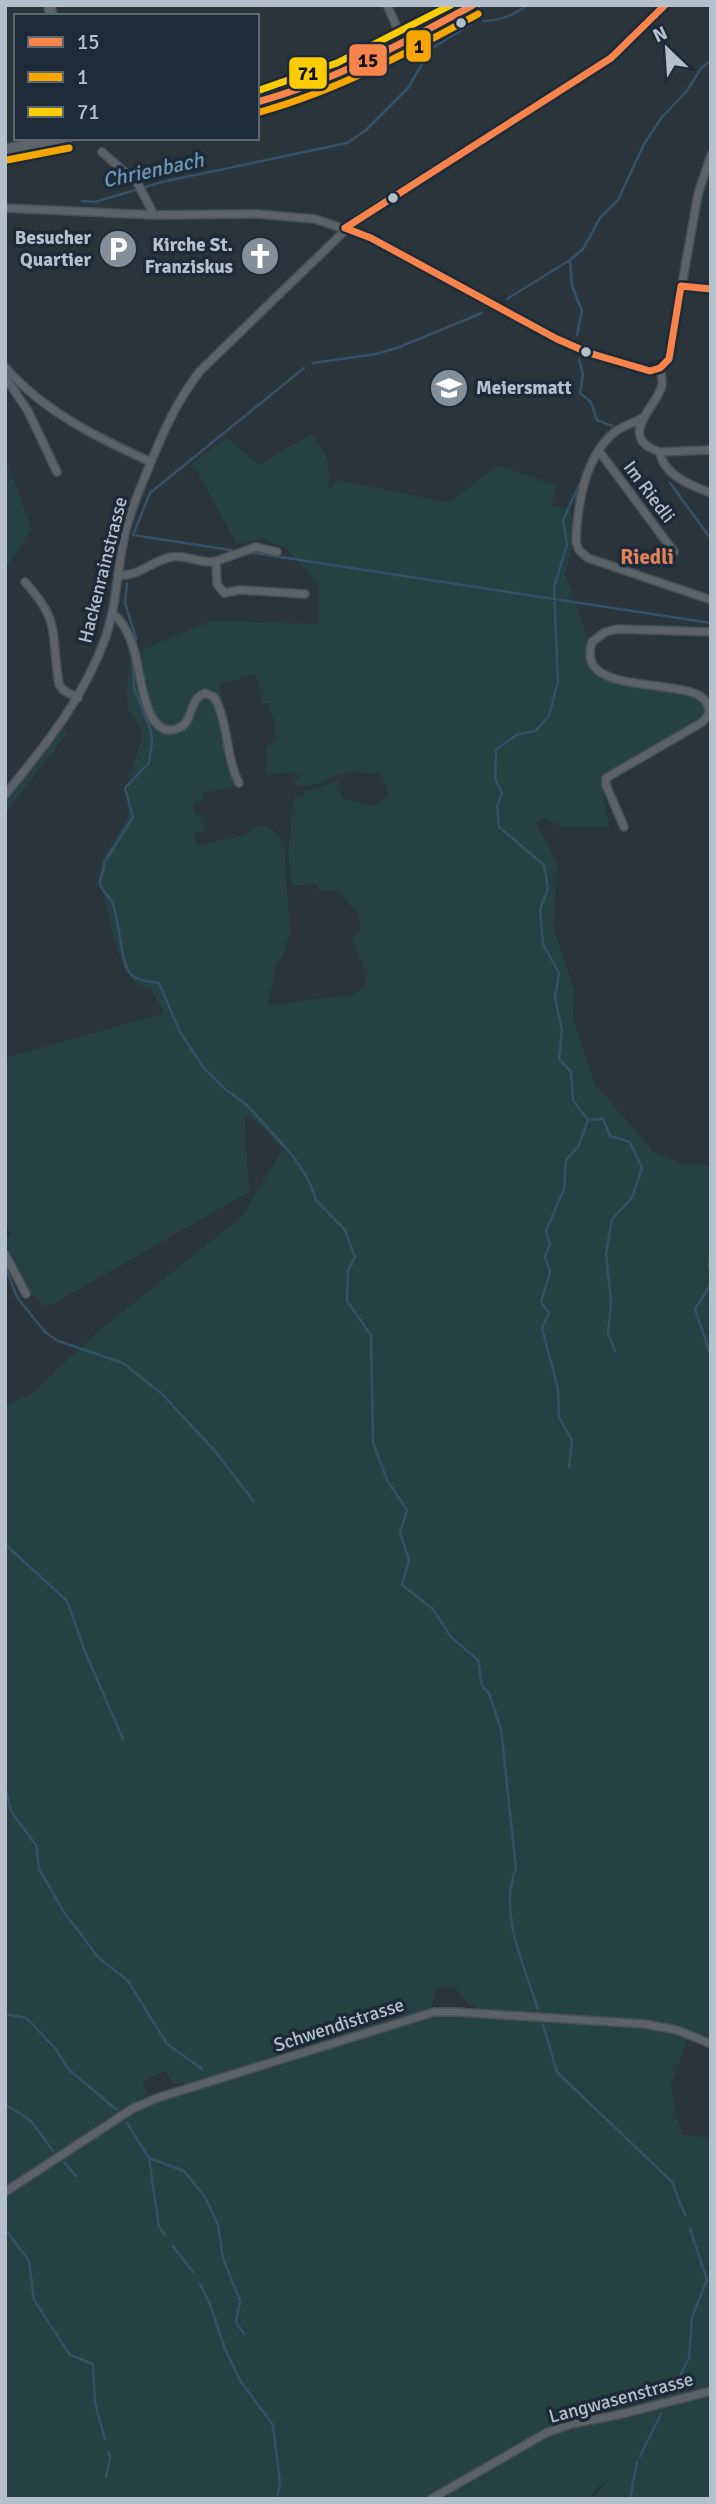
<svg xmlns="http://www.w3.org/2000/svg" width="716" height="2504" font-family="Signika,sans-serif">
<rect width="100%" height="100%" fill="#2a343b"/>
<path fill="#264141" d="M311,434C330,457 330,461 328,491L338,480L450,503L497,465L555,485L552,505L571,510L573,546L565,575L581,618L588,644L587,663C605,682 637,688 662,690C674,692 689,691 700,697C710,703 708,712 702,720L604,775L602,784L609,827H561L543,818L536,823L557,863L553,928L574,989L573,1019L594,1083L653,1151L682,1164L711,1165V2043L680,2029L645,2021L474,2010L476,2007L468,2004L455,1987L436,1989L431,2009L403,2018L396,2015L394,2016L396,2020L392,2022L201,2082L173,2084L165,2070L143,2082L150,2102L437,2014L634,2025L660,2029L688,2038L671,2084L674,2106L682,2135L711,2138V2499H591L609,2479L596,2488L589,2499H436L552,2433L578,2424L642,2414L708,2395V2391L654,2405L573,2421L555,2428L518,2446L427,2499H5V1406L31,1394L102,1328L242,1216L283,1149L249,1115L245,1119L249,1192L55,1303L44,1306L29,1291L5,1242V1238L12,1235L5,1224V1058L164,1013L151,989L138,985L124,969L113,935L101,883L102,860L128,818V786L143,733L128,709L127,688L130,657L133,654C140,675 139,727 168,732C174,733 179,732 184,729C196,720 191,704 204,696L210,698L217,709L230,772L239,786L202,793L203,800L193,802L195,815H203L205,831L194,833L197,846L244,835L258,825C272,827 277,832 284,844L290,935L286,943V950L276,966L268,1005L353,995L366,985L364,968L352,939L361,929L359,914L337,890H318L317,884L294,886L291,883L288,851L294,798L304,796L303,790L316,789L338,780L342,798L375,806L389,795L381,774C371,773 358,771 347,773C328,776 312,792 292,784L300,777L292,772L266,774V745L276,742L275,720L272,716L269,703L262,704L256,674L219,684L225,712L223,714L214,694L202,691C189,699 193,714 183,724C152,753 140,666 137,652L210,621L319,624V585L285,547L262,538L237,545L193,463L227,438L259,465Z
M5,458L32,528L5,570Z
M63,729L67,733L5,814V803Z"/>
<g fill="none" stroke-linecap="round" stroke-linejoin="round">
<path stroke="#345167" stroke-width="2.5" d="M483,21C500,21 514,15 528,5
M82,201L95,202L162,182L347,143L366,130L408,88L431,49L471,24
M570,260L572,286L582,311L577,335
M507,299L570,260L583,249L600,218L618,200L644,144L662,117L686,92L702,67L711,61
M579,359L583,374L580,393L591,402L597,420L612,426
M313,363L376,354L397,348L482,313
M580,483L563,520L567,545L554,587L558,682L549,716L535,731L516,735L496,750L495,779L502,793L497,806L499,827L544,865L548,888L540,909L543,944L559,973L555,998L562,1030L559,1059L571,1072L573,1100L588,1120
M670,483L711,539
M237,551L133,535L150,493L304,368
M247,552L711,623
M127,583L125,603L136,638L135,644
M133,659L134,688L151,731L152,741L149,763L125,788L133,817L104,863C105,871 99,877 100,884C101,890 109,896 112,902C120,921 120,958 129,972C136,982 148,981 159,983L180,1032L203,1067L226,1090L247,1105L293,1156L309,1181L316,1200L345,1230L355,1257L348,1271L347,1301L371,1335L373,1442L387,1480L407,1510L400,1533L409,1560L402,1585L433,1609L451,1637L478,1660L482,1686L489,1693L501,1729L516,1868C498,1913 524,1965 538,2009
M588,1120L603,1119L610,1136L630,1142L642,1168L632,1198L612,1219L606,1254L611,1303L608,1334L615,1351
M711,1253L709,1265L711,1272
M5,1266L17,1297L44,1331L58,1341L123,1363L161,1393L216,1452L254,1502
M711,1284L695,1309L711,1356
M569,1467L572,1440L559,1417L558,1389L542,1328L549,1313L541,1302L550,1272L545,1257L550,1244L546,1231L564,1189L566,1160L578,1147L588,1120
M5,1544L67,1601L84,1649L123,1739
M5,1787L11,1811L36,1845L39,1869L64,1912L98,1957L128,1981L167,2044L202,2069
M5,2014L26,2018L56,2049L68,2069L116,2109
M543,2025L557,2072L672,2182L685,2215
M5,2104L31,2121L53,2151
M127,2123L149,2158L159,2227L165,2235
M149,2158L184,2171L205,2197L218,2225L223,2258L240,2301L236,2322L244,2334
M64,2162L76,2176
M5,2229L29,2261L34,2300L70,2355L93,2364L95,2403L105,2439
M173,2246L193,2272
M200,2284L210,2304L225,2349L241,2382L273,2425L280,2483L277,2499
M670,2395L689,2358L692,2317L707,2280L690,2229
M640,2456L661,2414
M106,2477L110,2458L108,2452
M630,2499L637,2462"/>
<defs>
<path id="street" d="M387,5L404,43
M102,152L138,184L154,215
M5,208L154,215L257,214L315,219L371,238L557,339L589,353L650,371L660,368L669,359L698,194L711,155
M681,286L711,289
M5,367C44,412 98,438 151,462
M660,368C661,374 663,380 662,385C657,407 615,437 660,452L711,450
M5,377L28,411L57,472
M641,419C633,423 623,426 616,431C585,455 577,505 576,542L579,550L588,558L711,600
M599,451L674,552
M660,452C663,475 692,486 711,493
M277,552L256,547L216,561L217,584L224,593L240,590L305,594
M118,575C139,577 151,561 171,557C186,554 201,565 216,561
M25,582C63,624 50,634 59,684L63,690L78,698
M112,613C123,621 130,637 134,650C141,669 143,739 176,729C195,724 187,700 205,693L214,697C229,723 225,756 239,783
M5,795C46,744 82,701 105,639C117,605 117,569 125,534C129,514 138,494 146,474C162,435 174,405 200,371L358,218L611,58L665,5
M624,827L606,785V778L701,723C707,718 711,713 708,705C697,673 573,701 592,642L605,632L618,629L711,632
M5,1254L26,1294
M5,2192L132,2109L157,2098L434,2012H456L645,2024L677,2030L711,2044
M431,2499L546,2433L571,2424L622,2414L711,2391"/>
<path id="secondary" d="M49,5L52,16"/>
<path id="primary" d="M257,102C336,83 403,43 473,5
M5,150L67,138"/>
</defs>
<use href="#street" stroke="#485055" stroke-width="10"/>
<use href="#secondary" stroke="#485055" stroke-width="13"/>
<use href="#primary" stroke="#485157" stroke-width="14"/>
<use href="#street" stroke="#5b6268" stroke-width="7"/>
<use href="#secondary" stroke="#5e666e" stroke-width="10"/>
<use href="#primary" stroke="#5d656a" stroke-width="10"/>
<defs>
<path id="bus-1" d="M257,102C334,81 403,43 473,5
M345,228L371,238L557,339L589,353L650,371L660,368L669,359L681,286L711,289
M345,228L611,58L665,5"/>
<path id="bus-2" d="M260,112C338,90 407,53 478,14
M7,160L69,148"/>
<path id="bus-3" d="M257,91L337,63L451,5"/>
</defs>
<use href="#bus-1" stroke="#1c2b37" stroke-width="12"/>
<use href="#bus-2" stroke="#1c2b37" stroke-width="12"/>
<use href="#bus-3" stroke="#1c2b37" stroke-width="12"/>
<use href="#bus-1" stroke="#f8844c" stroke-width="7"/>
<use href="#bus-2" stroke="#f7a600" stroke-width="7"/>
<use href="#bus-3" stroke="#fc0" stroke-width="7"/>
</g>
<defs>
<symbol id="parking-disc" viewBox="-11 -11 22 22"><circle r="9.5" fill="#849099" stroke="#1c2b37"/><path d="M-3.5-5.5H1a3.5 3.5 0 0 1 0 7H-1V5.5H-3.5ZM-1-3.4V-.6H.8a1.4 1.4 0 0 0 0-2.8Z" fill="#fff"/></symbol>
<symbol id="church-disc" viewBox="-11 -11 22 22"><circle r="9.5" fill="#849099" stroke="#1c2b37"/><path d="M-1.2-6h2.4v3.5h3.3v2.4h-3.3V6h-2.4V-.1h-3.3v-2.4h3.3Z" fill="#fff"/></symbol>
<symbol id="school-disc" viewBox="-11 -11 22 22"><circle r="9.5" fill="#849099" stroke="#1c2b37"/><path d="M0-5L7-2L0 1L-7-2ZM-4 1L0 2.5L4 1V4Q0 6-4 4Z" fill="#fff"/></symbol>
</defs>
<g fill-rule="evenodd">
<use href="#parking-disc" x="96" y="227" width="44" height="44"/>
<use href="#church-disc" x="238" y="234" width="44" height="44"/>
<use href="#school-disc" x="427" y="366" width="44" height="44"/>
</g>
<g fill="#b4c1cc" stroke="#1c2b37" stroke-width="2.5">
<circle cx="461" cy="23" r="6"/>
<circle cx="393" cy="198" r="6"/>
<circle cx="586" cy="352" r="6"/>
</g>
<g text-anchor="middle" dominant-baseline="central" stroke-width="7" stroke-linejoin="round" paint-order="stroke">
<g font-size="19" font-weight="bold" fill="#b4c1cc" stroke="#1c2b37" text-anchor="end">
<text x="91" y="238">Besucher<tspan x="91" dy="22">Quartier</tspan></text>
<text x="233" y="245">Kirche St.<tspan x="233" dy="22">Franziskus</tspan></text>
<text x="476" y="388" text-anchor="start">Meiersmatt</text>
</g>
<g font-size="19" fill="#b4c1cc" stroke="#1c2b37">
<text transform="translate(649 492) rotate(53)">Im Riedli</text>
<text transform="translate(103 570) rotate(-76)">Hackenrainstrasse</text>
<text transform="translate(339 2025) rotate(-18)">Schwendistrasse</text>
<text transform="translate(621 2398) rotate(-15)">Langwasenstrasse</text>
</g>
<g font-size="21" font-style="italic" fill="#7196b2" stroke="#1c2b37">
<text transform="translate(153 170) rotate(-12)">Chrienbach</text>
</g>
<g font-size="21" font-weight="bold" fill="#e0815b" stroke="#1c2b37">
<text x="647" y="557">Riedli</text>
</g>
</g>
<g stroke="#1c2b37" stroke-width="2.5">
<rect x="405" y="29" width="27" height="34" rx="7" fill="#f7a600"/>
<rect x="348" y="43" width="40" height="34" rx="7" fill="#f8844c"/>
<rect x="288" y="56" width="40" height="34" rx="7" fill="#fc0"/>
</g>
<g font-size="19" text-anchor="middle" font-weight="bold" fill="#111">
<text x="419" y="53">1</text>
<text x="368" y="67">15</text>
<text x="308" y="80">71</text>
</g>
<rect width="716" height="2504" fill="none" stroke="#b4c1cc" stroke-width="14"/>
<rect x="14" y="14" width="245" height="126" fill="#1c2b37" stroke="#596773" stroke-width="2"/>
<rect x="28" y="37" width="35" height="10" fill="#f8844c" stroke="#596773" stroke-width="2"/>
<text x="77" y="49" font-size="21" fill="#b4c1cc">15</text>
<rect x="28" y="72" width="35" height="10" fill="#f7a600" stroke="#596773" stroke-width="2"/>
<text x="77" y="84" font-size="21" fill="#b4c1cc">1</text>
<rect x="28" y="107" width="35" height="10" fill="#ffcc00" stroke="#596773" stroke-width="2"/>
<text x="77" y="119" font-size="21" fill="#b4c1cc">71</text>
<g transform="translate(667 49) rotate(335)" stroke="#1c2b37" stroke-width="5" paint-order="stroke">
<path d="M0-5L12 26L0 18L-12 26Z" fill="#b4c1cc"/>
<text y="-10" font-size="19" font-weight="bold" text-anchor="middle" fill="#b4c1cc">N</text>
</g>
</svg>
